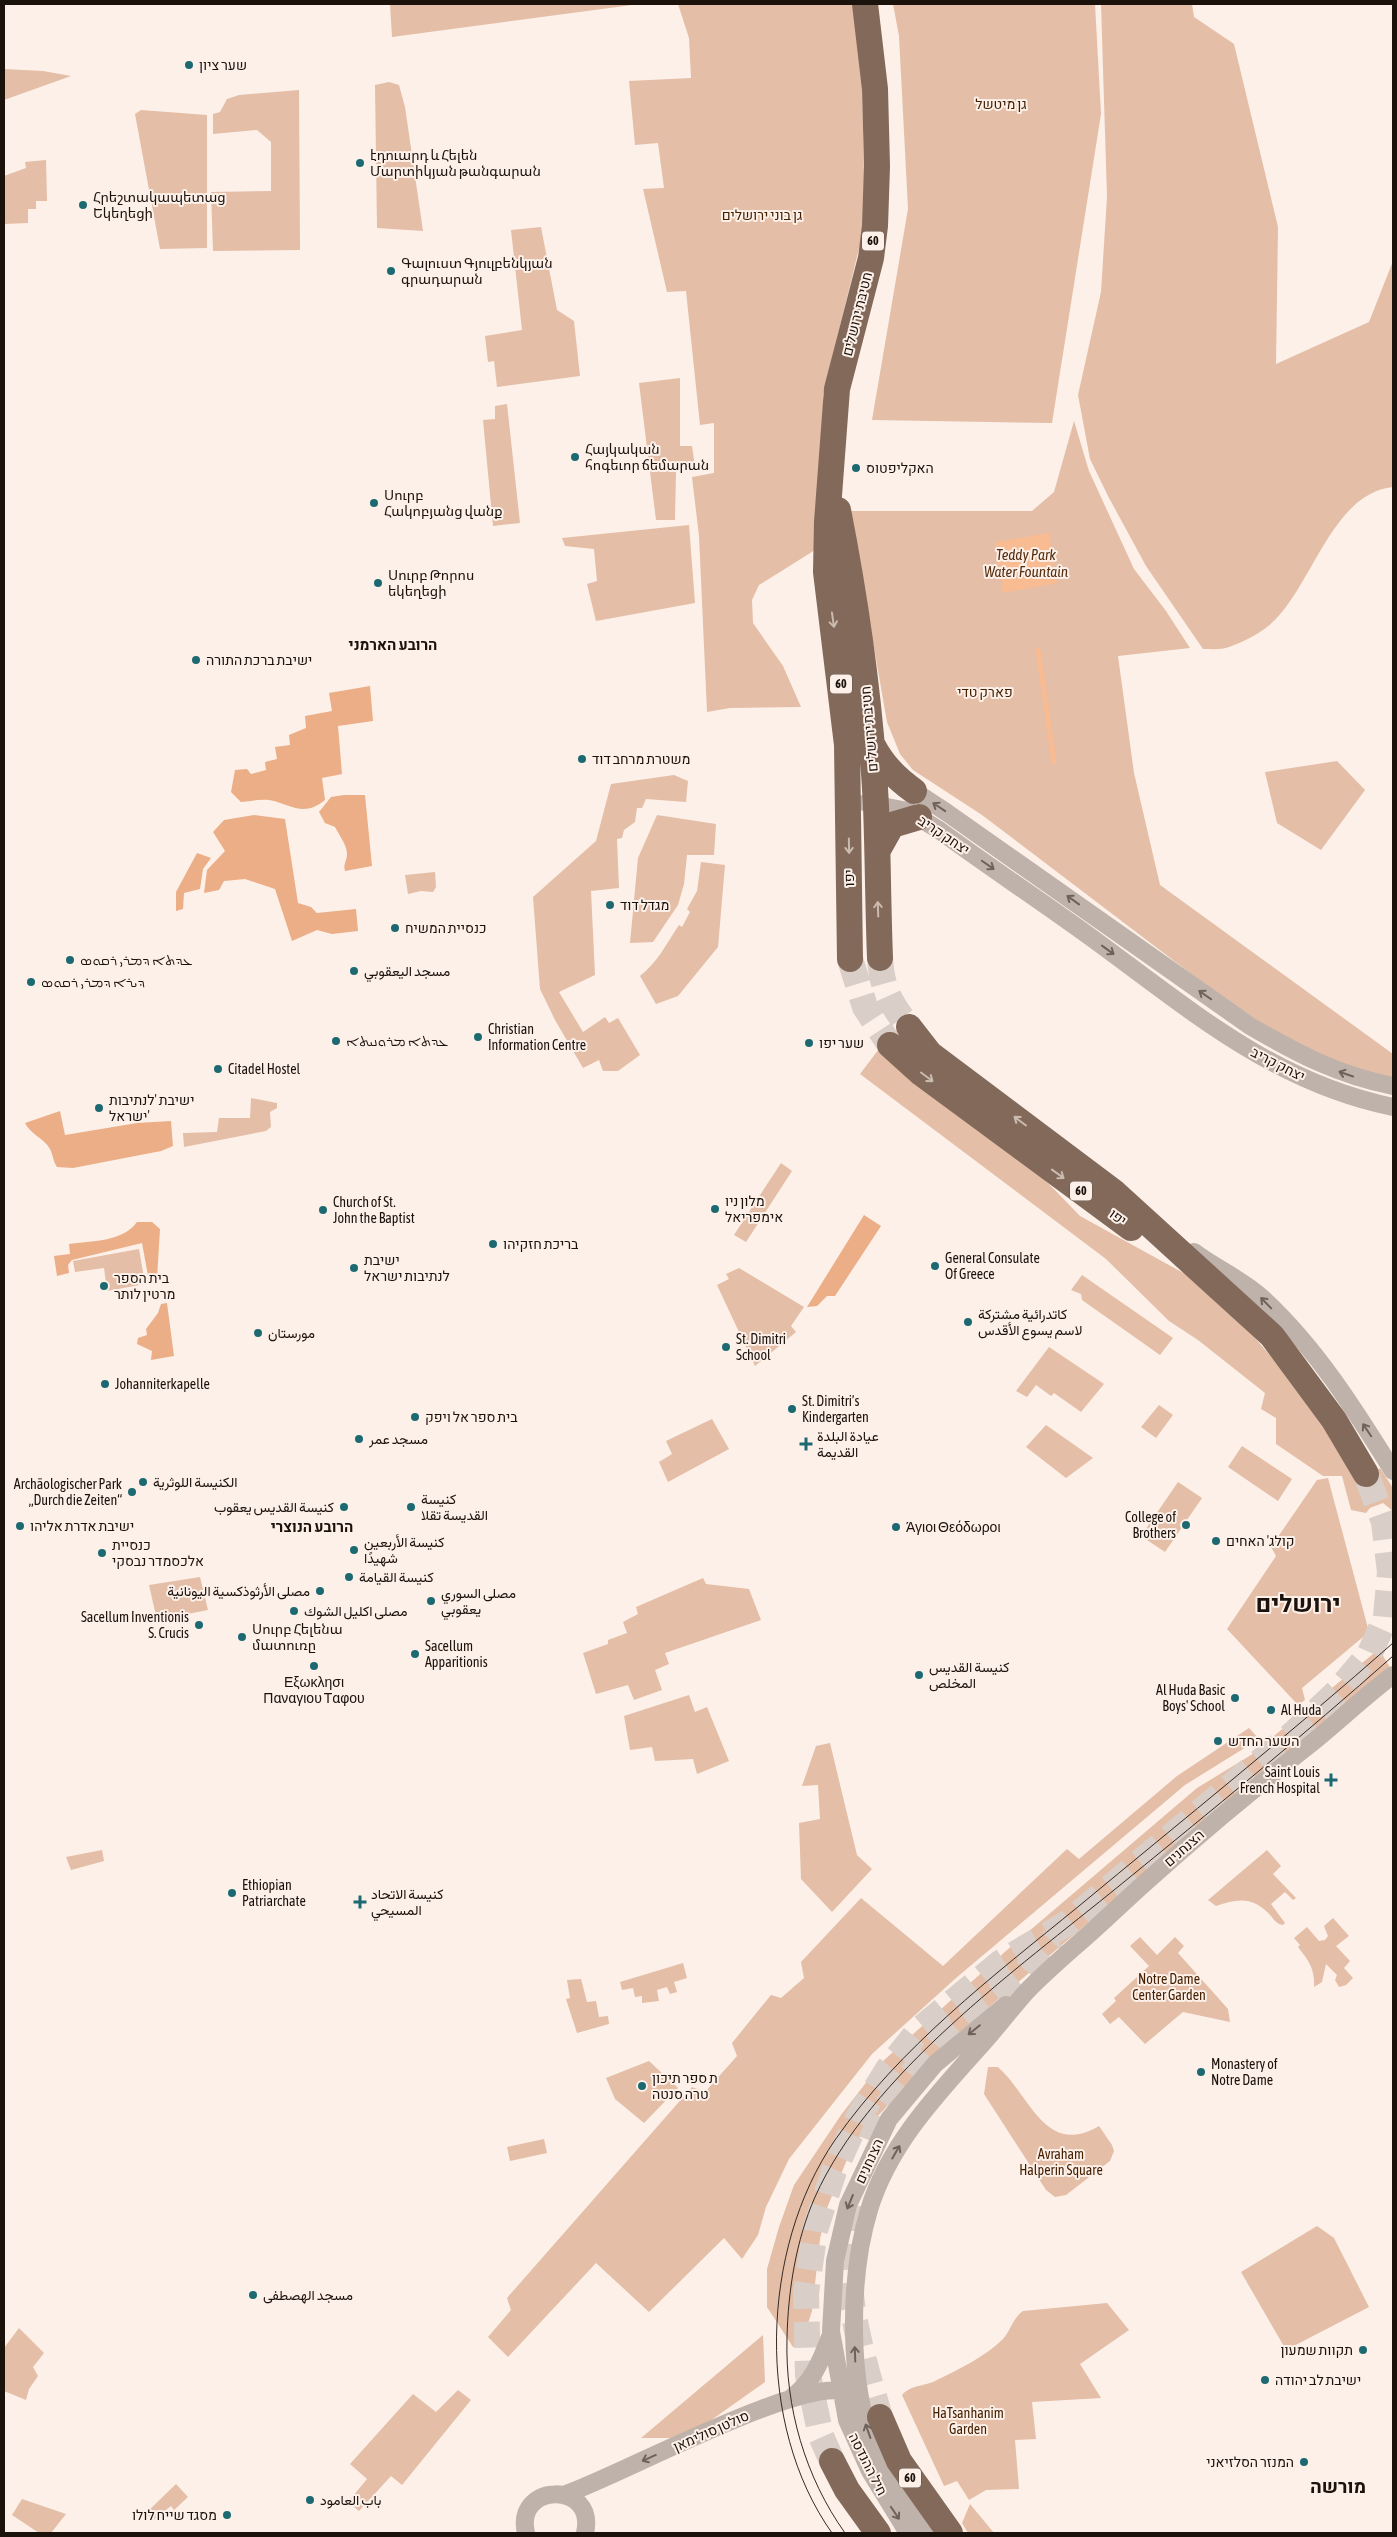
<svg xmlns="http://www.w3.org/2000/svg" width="1397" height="2537" font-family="'Asap Condensed',Vazirmatn,'Noto Sans Armenian',Heebo,'Noto Sans Syriac',sans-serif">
<rect width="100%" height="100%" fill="#fcf0e9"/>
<path fill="#e4bea6" d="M390,4H632V5L392,37Z
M678,4H853L862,78L865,224L823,395V452L815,550L759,585L752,600L753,623L783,666L801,707L730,708L707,712L699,536L692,477L714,473V423L700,425L686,291L667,292L643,189L664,188L658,143L635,145L629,81L691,78L689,38Z
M893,4H1095L1101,114L1052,423L872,420L908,209L899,36Z
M1101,4H1192L1194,17L1234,44L1278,227L1276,364L1369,322L1393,261V487C1330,493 1311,593 1267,627C1257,635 1241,643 1229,647C1222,650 1211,649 1203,649L1146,566L1108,496L1090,459L1078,395L1101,292L1107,197Z
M4,69L43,71L71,76L4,100Z
M389,82L399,85L405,107L423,231L377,228L375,85Z
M299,90L300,250L213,251L211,192L271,191V142L257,130L213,134V114L220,112L227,99L239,95Z
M141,110L207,115V248L160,249L135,114Z
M46,160L47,201H36V209H28V223L4,224V176L26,168L25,162Z
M541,227L557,310L574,321L580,376L497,387L494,361L488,362L485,336L522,330L511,230Z
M680,378V446H692L695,467L676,471L675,520H656L639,383Z
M507,404L520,523L493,526L483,420L495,419V406Z
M1074,421L1089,471L1134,569L1166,611L1190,648L1118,656L1134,773L1160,885L1393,1054V1079L1359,1070L1301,1047L1257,1020L1215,992L982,815L913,770L900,754L887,722L873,642L843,511H1032L1054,492Z
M689,525L695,603L596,621L587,584L597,581L594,549L565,546L562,538Z
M1337,761L1365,790L1321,850L1277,823L1265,772Z
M674,775L688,781L686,802L646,799L642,808H637L635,822L624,830L622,838L617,839L619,888L591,891L595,975L559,992L583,1032L605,1017L609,1023L618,1018L640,1055L618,1071H603L599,1060L583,1068L555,1020L540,989L533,897L596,841L611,784Z
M657,815L716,824L714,855H687L684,884L678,905L653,942L630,943L638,858Z
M701,862L725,865L718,947L678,996L656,1004L640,976C657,963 667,943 679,925L682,927L690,912L687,909L697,891Z
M435,872L436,887L433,892L421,891L408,894L405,875Z
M882,1045L1012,1146L1080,1216L1187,1275L1255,1338L1286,1374L1364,1480L1380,1468L1393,1488V1511L1383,1503L1370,1508L1366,1513L1351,1510L1342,1476H1323L1276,1444V1418L1261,1409L1265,1393L1198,1340L1169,1321L1106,1259L860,1074Z
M251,1098L277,1103V1108L270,1112L271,1127L266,1131L184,1147L183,1133L217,1132L219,1118H250Z
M781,1163L792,1171L746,1242L734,1235Z
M139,1249L145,1284L107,1291L104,1268L75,1272L73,1261Z
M739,1268L804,1307L791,1326L796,1332L755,1366L717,1285L729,1279L726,1274Z
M1082,1275L1173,1338L1160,1355L1082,1300L1081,1294L1071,1290Z
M1049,1347L1104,1384L1081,1412L1054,1393L1051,1396L1036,1385L1027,1397L1016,1391Z
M1159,1405L1173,1415L1156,1438L1141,1427Z
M712,1419L729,1449L668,1482L659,1462L672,1454L666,1441Z
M1046,1425L1093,1458L1066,1478L1026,1447Z
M1242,1446L1292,1479L1278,1501L1228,1467Z
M1328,1478L1369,1632L1302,1688L1305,1700L1298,1705L1227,1629L1276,1556L1271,1547L1317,1480Z
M1178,1482L1202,1498L1165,1552L1141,1536Z
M200,1577L208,1610L157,1620L149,1585Z
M703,1578L706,1584L749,1589L761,1620L665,1653L669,1664L655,1670L662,1690L634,1700L628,1685L596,1694L583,1653L608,1644V1640L627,1633L623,1622L638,1614L636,1607Z
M1379,1649L1392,1671L1219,1811L941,2048L864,2131L851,2150L827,2208L820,2239L812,2311L800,2348L793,2347L767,2307V2269L779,2227L794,2185L841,2115L882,2062L1007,1950L1197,1788L1251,1755Z
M689,1695L695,1712L707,1707L729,1761L697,1774L693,1759L655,1761L652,1747L630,1750L624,1716Z
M1249,1728L1259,1739L1185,1785L956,1978L872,2054L789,2159L766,2207L758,2235L742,2259L724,2238L649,2312L596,2263L508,2357L488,2337L511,2310L507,2298L692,2087L705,2092L737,2056L732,2043L771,1995L781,1998L804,1978L801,1962L861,1898L943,1966L1067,1849L1079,1859L1177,1776Z
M830,1743L857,1855L872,1869L832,1912L801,1879L799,1823L820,1819L818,1785L802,1786L816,1746Z
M102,1850L104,1861L71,1870L66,1857Z
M1267,1850L1281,1866L1273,1874L1296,1898L1293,1900L1285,1892L1271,1904L1285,1923L1283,1925C1277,1924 1275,1921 1271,1916C1254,1897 1239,1898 1216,1906L1208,1900Z
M1333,1918L1349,1936L1336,1946L1350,1961L1344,1968L1353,1978L1346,1985L1339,1987L1335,1980L1337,1975L1326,1964L1322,1982L1314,1987C1315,1969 1309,1961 1298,1947L1300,1945L1294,1938L1307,1927L1319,1941L1325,1940L1328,1936L1324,1926Z
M1140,1937L1157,1955L1175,1937L1184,1946L1178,1953L1228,2009L1230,2022L1183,2012L1145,2044L1119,2017L1110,2024L1102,2014L1116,2001L1114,1998L1149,1966L1130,1946Z
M683,1963L687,1978L674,1982L677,1992L670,1994L667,1987L657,1990L659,2001L642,2003V1996L635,1997L633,1988L622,1990L620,1982Z
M581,1979L587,2002L596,2001L599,2017L608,2016L609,2024L577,2033L566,1999L570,1998L567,1980Z
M649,2061L678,2088L644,2123L615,2099L606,2078Z
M988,2067H998C1030,2095 1045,2158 1099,2126L1112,2145L1114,2151L1110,2161L1066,2195L1055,2197L1046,2190L984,2094Z
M544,2139L547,2153L510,2161L507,2147Z
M1317,2226L1334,2238L1369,2307L1286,2350L1241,2272Z
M1107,2303L1129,2330L1080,2364L1101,2398L1032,2402L1036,2439L1015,2440L1019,2489L986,2490L969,2500L957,2481L944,2486L902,2395C912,2384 924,2387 937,2380C958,2370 986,2356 1003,2339C1011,2330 1013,2318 1023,2311Z
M19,2328L44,2353L33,2367L38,2376L29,2389L26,2400L4,2391V2348Z
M763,2335L765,2382L700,2428L671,2438H641Z
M458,2390L471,2400L402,2485L391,2476L359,2511L348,2502L367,2479L350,2464L413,2394L436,2412Z
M176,2484L188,2497L174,2510L171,2506L153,2520L146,2513Z
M22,2499L66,2514L51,2533H39L12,2515Z
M970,2504L994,2533H968L962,2523Z"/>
<path fill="#ebae86" d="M370,686L373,721L338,726L342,774L322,778L325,800C303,818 291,804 269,800C260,799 250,801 241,802L231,792L235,770L247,769L251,774L266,770L265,762L277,759L275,747L290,745L289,735L306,728L305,716L332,711L329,693Z
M344,795H365L372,866L345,871C343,864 347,861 347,854C347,845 339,835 335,827L325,823L319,812L331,797Z
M254,815L285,819L298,903L311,907L317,913L356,909L358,931L332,934L317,930L292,941L275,889L245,879L224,881L219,890L204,893L207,870L225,851L213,832L224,820Z
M197,853L211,858L203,869L200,889L184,893L183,909L176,911V892Z
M60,1111L65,1135L137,1123L171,1121L173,1146L161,1151L73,1168L57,1167C53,1161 53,1155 50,1149C45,1139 30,1134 25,1123Z
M864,1215L881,1226L835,1296H827L817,1306L807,1307Z
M137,1222H152L160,1229L157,1279L149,1281L142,1243L72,1260L68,1265L69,1273L57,1276L54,1256L70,1254L69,1244C91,1241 123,1242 137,1222Z
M167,1303L174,1356L151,1360L152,1351L137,1344L138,1338L147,1335L146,1329L158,1313L161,1304Z"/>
<path fill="#f8bb92" d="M1049,533L1057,583L1003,593L995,542Z"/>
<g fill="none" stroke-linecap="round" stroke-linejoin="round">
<path stroke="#f8bb92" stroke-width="5" d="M1038,650L1054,761"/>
<path stroke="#dacfc8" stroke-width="26" stroke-dasharray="26 13" stroke-linecap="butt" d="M880,958C882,989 890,1003 909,1027
M850,959L865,1007L890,1045
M871,2141L883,2111L905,2082L938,2043L1019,1979L1054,1939
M854,2205C839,2280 859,2346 880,2417
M832,2461L821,2436L808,2375L806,2293L815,2230L834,2171L858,2118L888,2069L919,2030L1000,1963L1069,1922L1294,1733L1338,1691L1370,1653L1386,1617L1390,1572L1384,1522L1366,1474"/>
<path stroke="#bfb2aa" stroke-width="18" d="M905,788L914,791L946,812L1250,1026C1298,1054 1338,1075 1393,1086
M866,803L908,811L939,830C992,869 1047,905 1100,944C1194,1013 1276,1083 1393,1107
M1194,1252C1215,1268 1241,1279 1261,1297C1315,1346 1355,1410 1393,1471
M791,2398C812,2383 821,2361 830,2337
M563,2495C614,2479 811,2370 850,2394
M526,2533C514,2482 597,2481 585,2533
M908,2533L870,2471L847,2420L831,2331L835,2261L848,2205L889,2119L935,2064L1006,2005
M927,2533C909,2506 888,2479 875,2449C847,2384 849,2277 869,2210C889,2144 938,2093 983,2043C998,2026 1011,2009 1026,1992C1049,1968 1075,1947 1099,1925C1167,1861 1239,1800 1313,1742C1340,1720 1365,1696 1393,1675"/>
<path stroke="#826959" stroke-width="26" d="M838,510C857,607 871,707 876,806C878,857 878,907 880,958
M872,744C883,765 895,777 914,791
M878,850L892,825L919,817
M850,959L847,745L826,572L827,522L837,389L871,258L875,226L877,166L875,89L865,4
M909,1027L930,1054L1115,1193L1272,1336L1334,1420L1366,1474
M890,1045L921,1073L1131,1228
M880,2417L899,2461L950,2533
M832,2461L847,2490L878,2533"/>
<path stroke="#352a24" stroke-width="1" d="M832,2533C755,2425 760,2249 835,2140C900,2047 992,1977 1079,1906C1184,1819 1291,1733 1393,1643
M845,2533C805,2477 785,2407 787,2338C788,2291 796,2240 815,2197C870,2074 1016,1970 1119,1886C1211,1811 1304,1735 1393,1656"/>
</g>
<defs><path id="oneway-shaft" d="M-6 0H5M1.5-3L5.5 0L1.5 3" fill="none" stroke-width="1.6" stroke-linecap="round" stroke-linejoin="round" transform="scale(1.25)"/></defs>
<g stroke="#cbbaaf">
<use href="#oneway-shaft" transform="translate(833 620) rotate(82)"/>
<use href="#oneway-shaft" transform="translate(849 846) rotate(89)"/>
<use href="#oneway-shaft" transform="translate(878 909) rotate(-92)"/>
<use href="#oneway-shaft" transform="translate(927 1077) rotate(37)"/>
<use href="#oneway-shaft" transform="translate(1020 1121) rotate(-143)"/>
<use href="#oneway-shaft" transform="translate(1058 1174) rotate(36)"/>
</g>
<g stroke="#6e625b">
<use href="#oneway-shaft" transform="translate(939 807) rotate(-146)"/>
<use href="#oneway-shaft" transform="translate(988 865) rotate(35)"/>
<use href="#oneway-shaft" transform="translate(1073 900) rotate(-144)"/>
<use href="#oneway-shaft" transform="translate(1108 950) rotate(36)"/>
<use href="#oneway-shaft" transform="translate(1205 995) rotate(-145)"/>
<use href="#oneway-shaft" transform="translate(1346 1074) rotate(-161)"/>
<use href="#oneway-shaft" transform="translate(1266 1303) rotate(-134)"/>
<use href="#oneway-shaft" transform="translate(1367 1430) rotate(-124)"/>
<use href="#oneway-shaft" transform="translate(974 2030) rotate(141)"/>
<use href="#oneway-shaft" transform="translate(896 2152) rotate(-60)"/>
<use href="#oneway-shaft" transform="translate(850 2202) rotate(112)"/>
<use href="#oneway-shaft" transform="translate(855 2354) rotate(-92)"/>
<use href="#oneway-shaft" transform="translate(868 2431) rotate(-109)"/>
<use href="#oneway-shaft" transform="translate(649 2458) rotate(156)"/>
<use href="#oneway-shaft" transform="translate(895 2513) rotate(56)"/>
</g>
<g fill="#1d6971" stroke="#fcf0e9" stroke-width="2">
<circle cx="189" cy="65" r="5"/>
<circle cx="360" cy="163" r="5"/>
<circle cx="83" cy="205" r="5"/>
<circle cx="391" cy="271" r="5"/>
<circle cx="575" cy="457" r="5"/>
<circle cx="856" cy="468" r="5"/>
<circle cx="374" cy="503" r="5"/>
<circle cx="378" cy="583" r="5"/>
<circle cx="196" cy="660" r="5"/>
<circle cx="582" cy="759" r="5"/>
<circle cx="610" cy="905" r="5"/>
<circle cx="395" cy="928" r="5"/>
<circle cx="70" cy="960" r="5"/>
<circle cx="354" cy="971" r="5"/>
<circle cx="31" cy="982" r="5"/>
<circle cx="478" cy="1037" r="5"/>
<circle cx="336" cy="1041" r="5"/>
<circle cx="809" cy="1043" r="5"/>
<circle cx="218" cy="1069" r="5"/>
<circle cx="99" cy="1108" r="5"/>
<circle cx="715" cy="1209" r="5"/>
<circle cx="323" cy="1210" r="5"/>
<circle cx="493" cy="1244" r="5"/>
<circle cx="935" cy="1266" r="5"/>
<circle cx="354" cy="1268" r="5"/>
<circle cx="104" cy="1286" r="5"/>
<circle cx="968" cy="1322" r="5"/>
<circle cx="258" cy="1333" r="5"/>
<circle cx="726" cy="1347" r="5"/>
<circle cx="105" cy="1384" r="5"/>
<circle cx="792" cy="1409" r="5"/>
<circle cx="415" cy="1417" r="5"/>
<circle cx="359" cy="1439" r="5"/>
<path d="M803.5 1436.5h5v5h5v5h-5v5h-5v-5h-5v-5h5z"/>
<circle cx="143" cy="1482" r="5"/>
<circle cx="132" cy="1492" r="5"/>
<circle cx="344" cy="1507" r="5"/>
<circle cx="411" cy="1507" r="5"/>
<circle cx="1186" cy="1525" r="5"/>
<circle cx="20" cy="1526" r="5"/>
<circle cx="896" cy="1527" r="5"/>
<circle cx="1216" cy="1541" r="5"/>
<circle cx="354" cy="1550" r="5"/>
<circle cx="102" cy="1553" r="5"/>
<circle cx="349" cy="1577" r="5"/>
<circle cx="320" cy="1591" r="5"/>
<circle cx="431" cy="1601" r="5"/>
<circle cx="294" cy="1611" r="5"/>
<circle cx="199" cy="1625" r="5"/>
<circle cx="242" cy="1637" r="5"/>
<circle cx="415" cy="1654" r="5"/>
<circle cx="314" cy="1666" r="5"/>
<circle cx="919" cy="1675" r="5"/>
<circle cx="1235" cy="1698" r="5"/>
<circle cx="1271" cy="1710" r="5"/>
<circle cx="1218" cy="1741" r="5"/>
<path d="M1328.5 1772.5h5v5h5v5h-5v5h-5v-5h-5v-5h5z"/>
<circle cx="232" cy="1893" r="5"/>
<path d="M357.5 1894.5h5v5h5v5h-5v5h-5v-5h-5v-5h5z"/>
<circle cx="1201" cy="2072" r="5"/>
<circle cx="642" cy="2086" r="5"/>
<circle cx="253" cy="2295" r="5"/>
<circle cx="1363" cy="2350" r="5"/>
<circle cx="1265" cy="2380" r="5"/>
<circle cx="1304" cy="2462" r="5"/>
<circle cx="310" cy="2500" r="5"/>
<circle cx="227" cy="2515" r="5"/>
</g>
<g text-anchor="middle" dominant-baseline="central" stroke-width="4" stroke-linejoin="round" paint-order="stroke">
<g fill="#fcf0e9" stroke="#5f554e" stroke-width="1">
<rect x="862" y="231.5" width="22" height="19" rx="4"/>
<rect x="830" y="674.5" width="22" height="19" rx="4"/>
<rect x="1070" y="1181.5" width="22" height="19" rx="4"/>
<rect x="899" y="2468.5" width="22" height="19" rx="4"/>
</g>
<g font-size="12" font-weight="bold" fill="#1c120c">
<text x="873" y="241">60</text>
<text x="841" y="684">60</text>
<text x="1081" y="1191">60</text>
<text x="910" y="2478">60</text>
</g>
<g font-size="14" fill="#1c120c" stroke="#fcf0e9" text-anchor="start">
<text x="199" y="65">שער ציון</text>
<text x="370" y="155">էդուարդ և Հելեն<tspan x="370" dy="16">Մարտիկյան թանգարան</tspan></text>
<text x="93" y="197">Հրեշտակապետաց<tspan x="93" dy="16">Եկեղեցի</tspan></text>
<text x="401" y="263">Գալուստ Գյուլբենկյան<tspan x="401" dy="16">գրադարան</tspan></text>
<text x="585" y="449">Հայկական<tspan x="585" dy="16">հոգեւոր ճեմարան</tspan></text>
<text x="866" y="468">האקליפטוס</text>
<text x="384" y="495">Սուրբ<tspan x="384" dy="16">Հակոբյանց վանք</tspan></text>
<text x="388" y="575">Սուրբ Թորոս<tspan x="388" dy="16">եկեղեցի</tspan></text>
<text x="206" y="660">ישיבת ברכת התורה</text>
<text x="592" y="759">משטרת מרחב דוד</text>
<text x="620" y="905">מגדל דוד</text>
<text x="405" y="928">כנסיית המשיח</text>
<text x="80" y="960">ܥܕܬܐ ܕܡܪܝ ܪܩܘܣ</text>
<text x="364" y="971">مسجد اليعقوبي</text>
<text x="41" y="982">ܕܝܪܐ ܕܡܪܝ ܪܩܘܣ</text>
<text x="488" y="1029">Christian<tspan x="488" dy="16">Information Centre</tspan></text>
<text x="346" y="1041">ܥܕܬܐ ܡܪܘܢܝܬܐ</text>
<text x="819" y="1043">שער יפו</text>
<text x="228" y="1069">Citadel Hostel</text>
<text x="109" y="1100">ישיבת 'לנתיבות<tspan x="109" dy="16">ישראל'</tspan></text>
<text x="725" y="1201">מלון ניו<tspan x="725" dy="16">אימפריאל</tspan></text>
<text x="333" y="1202">Church of St.<tspan x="333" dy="16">John the Baptist</tspan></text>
<text x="503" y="1244">בריכת חזקיהו</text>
<text x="945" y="1258">General Consulate<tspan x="945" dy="16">Of Greece</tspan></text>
<text x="364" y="1260">ישיבת<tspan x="364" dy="16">לנתיבות ישראל</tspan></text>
<text x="114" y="1278">בית הספר<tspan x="114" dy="16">מרטין לותר</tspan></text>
<text x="978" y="1314">كاتدرائية مشتركة<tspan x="978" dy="16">لاسم يسوع الأقدس</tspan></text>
<text x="268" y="1333">مورستان</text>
<text x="736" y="1339">St. Dimitri<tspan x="736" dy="16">School</tspan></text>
<text x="115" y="1384">Johanniterkapelle</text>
<text x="802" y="1401">St. Dimitri’s<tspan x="802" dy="16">Kindergarten</tspan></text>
<text x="425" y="1417">בית ספר אל ויפק</text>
<text x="817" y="1436">عيادة البلدة<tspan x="817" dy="16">القديمة</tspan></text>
<text x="369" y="1439">مسجد عمر</text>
<text x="153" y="1482">الكنيسة اللوثرية</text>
<text x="122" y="1484" text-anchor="end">Archäologischer Park<tspan x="122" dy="16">„Durch die Zeiten“</tspan></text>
<text x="421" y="1499">كنيسة<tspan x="421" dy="16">القديسة تقلا</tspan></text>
<text x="334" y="1507" text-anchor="end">كنيسة القديس يعقوب</text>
<text x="1176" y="1517" text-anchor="end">College of<tspan x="1176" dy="16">Brothers</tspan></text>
<text x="30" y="1526">ישיבת אדרת אליהו</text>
<text x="906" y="1527">Άγιοι Θεόδωροι</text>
<text x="1226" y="1541">קולג' האחים</text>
<text x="364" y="1542">كنيسة الأربعين<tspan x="364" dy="16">شهيدًا</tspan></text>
<text x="112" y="1545">כנסיית<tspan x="112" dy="16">אלכסמדר נבסקי</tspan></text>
<text x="359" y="1577">كنيسة القيامة</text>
<text x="310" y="1591" text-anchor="end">مصلى الأرثوذكسية اليونانية</text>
<text x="441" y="1593">مصلى السوري<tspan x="441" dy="16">يعقوبي</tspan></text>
<text x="304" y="1611">مصلى اكليل الشوك</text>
<text x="189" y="1617" text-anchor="end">Sacellum Inventionis<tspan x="189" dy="16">S. Crucis</tspan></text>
<text x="252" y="1629">Սուրբ Հելենա<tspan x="252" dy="16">մատուռը</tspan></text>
<text x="425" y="1646">Sacellum<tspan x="425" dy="16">Apparitionis</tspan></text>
<text x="929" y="1667">كنيسة القديس<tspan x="929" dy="16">المخلص</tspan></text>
<text x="314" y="1682" text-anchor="middle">Εξωκλησι<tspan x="314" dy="16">Παναγιου Ταφου</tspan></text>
<text x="1225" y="1690" text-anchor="end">Al Huda Basic<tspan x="1225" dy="16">Boys' School</tspan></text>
<text x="1281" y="1710">Al Huda</text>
<text x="1228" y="1741">השער החדש</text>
<text x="1320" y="1772" text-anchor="end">Saint Louis<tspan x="1320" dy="16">French Hospital</tspan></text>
<text x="242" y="1885">Ethiopian<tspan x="242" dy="16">Patriarchate</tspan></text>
<text x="371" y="1894">كنيسة الاتحاد<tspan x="371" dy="16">المسيحي</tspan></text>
<text x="1211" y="2064">Monastery of<tspan x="1211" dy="16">Notre Dame</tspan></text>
<text x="652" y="2078">ת ספר תיכון<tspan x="652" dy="16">טרה סנטה</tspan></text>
<text x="263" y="2295">مسجد الهصطفى</text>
<text x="1353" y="2350" text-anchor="end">תקוות שמעון</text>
<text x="1275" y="2380">ישיבת לב יהודה</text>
<text x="1294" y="2462" text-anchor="end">המנזר הסלזיאני</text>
<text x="320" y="2500">باب العامود</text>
<text x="217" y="2515" text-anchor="end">מסגד שייח לולו</text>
</g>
<g font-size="14" fill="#441f00" stroke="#fcf0e9">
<text x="1001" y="104">גן מיטשל</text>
<text x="762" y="215">גן בוני ירושלים</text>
<text x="985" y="692">פארק טדי</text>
<text x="1169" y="1979">Notre Dame<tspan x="1169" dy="16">Center Garden</tspan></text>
<text x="1061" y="2154">Avraham<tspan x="1061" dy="16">Halperin Square</tspan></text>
<text x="968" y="2413">HaTsanhanim<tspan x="968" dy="16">Garden</tspan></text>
</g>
<g font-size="14" fill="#1c120c" stroke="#fcf0e9">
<text transform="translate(857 314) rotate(-76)">חטיבת ירושלים</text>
<text transform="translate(869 729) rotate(-95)">חטיבת ירושלים</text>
<text transform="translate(944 835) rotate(34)">יצחק קריב</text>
<text transform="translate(849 878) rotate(-91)">יפו</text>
<text transform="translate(1278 1064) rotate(27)">יצחק קריב</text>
<text transform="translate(1118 1217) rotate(36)">יפו</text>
<text transform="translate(1184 1848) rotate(-41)">הצנחנים</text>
<text transform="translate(869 2161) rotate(-65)">הצנחנים</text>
<text transform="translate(711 2431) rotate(-24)">סולטן סולימאן</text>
<text transform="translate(868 2464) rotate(63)">חיל ההנדסה</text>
</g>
<g font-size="15" font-style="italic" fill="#552e0f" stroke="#fcf0e9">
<text x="1026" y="554">Teddy Park<tspan x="1026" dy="17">Water Fountain</tspan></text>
</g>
<g font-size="15" font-weight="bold" fill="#1c120c" stroke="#fcf0e9">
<text x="393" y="644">הרובע הארמני</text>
<text x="312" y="1526">הרובע הנוצרי</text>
</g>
<g font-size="19" font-weight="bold" fill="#1c120c" stroke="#fcf0e9">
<text x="1338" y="2486">מורשה</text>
</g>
<g font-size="24" font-weight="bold" fill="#1c120c" stroke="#fcf0e9">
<text x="1298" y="1603">ירושלים</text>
</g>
</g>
<rect width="1397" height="2537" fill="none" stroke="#1c120c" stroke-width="10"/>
</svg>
